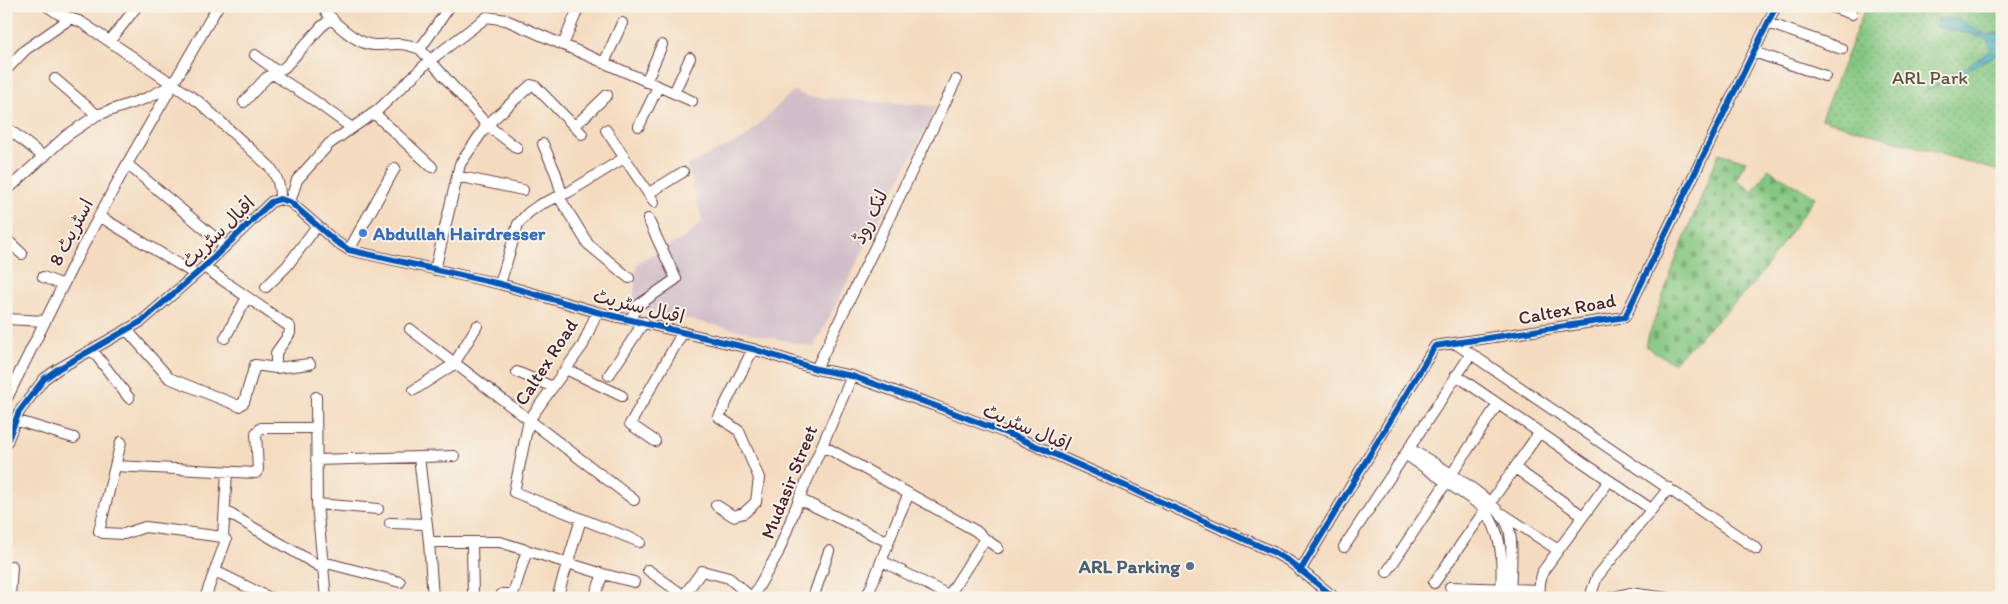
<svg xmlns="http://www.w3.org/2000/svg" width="2008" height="604" font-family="Itim,'Playpen Sans Arabic',sans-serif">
<defs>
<pattern id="cemetery-stones" width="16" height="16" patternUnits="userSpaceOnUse" patternTransform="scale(1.25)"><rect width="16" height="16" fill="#82c680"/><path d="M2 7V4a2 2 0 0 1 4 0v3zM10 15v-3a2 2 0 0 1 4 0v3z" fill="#6ca069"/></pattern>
<pattern id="park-dots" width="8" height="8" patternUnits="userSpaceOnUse" patternTransform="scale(1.25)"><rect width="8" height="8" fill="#82c680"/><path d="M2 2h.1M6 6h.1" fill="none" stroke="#6ca069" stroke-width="1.8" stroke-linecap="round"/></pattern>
<pattern id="water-rules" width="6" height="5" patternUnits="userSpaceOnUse" patternTransform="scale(1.25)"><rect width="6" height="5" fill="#47b0c5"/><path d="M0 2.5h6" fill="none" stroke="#3d8fa0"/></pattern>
</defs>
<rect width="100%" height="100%" fill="#f7f3e8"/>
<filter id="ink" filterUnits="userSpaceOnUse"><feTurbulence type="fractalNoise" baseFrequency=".02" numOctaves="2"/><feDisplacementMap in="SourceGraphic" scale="10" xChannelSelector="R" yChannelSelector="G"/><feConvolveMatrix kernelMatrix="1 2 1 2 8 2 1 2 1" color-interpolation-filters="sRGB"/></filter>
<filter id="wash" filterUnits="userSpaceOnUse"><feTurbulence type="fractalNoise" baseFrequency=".0096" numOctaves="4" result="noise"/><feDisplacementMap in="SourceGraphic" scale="20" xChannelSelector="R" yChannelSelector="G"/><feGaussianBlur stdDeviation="1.12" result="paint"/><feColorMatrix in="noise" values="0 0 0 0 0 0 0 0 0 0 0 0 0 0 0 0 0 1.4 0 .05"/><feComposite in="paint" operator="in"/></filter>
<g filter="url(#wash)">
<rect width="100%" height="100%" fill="#f4dbbf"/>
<path fill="#d1bdc9" d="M793,91L809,97L937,106L814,347L633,307L637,263L684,238L703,222L687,165L745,138Z"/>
<path fill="url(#cemetery-stones)" stroke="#667256" d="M1719,153L1746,161L1736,180L1753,192L1768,169L1815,197L1753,285L1673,363L1645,346L1676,259Z"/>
<path fill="url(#park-dots)" stroke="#667256" d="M1866,6H2002V172L1821,119Z"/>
<path fill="url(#water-rules)" stroke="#486878" d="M1937,19C1943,19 1951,18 1957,20C1976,24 1980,43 2002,31V52L1921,94L1980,58L1992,49L1987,40L1972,34L1935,27Z"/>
</g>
<g filter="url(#ink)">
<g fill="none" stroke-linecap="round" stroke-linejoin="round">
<defs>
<path id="minor" d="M47,6L59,14L81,22L199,102L270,167C278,178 280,186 280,199
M322,6C331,21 356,44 374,45C394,45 400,41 420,49L487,125L517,148
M1829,6L1852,14
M1768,23L1842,49
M110,41L137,6
M563,45L579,6
M420,49L450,6
M1754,52L1825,76
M255,55L278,72
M604,63L622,23
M6,70L25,50L71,18
M273,74L312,99L352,128
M55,79L97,115
M646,82L662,45
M674,93L690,58
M244,102L266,78L285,67L321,27L332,18
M374,113L432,167
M575,126L607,95
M639,126L658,87
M6,127L44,157
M606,130L654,202
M543,144L556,174L562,195
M127,164L225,246
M457,176L523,190
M6,191L66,136L97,115L147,98L172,85
M649,193L683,172
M559,197L588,244L629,278
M290,202L297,180L329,144L378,110L429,61L487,17L506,20L692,101
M99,216L195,274
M6,239L22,254
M349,250L395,168
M204,267L290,327V333L276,353V368L310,364
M435,270L460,164L487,125L531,85L535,86L582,134
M43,277L63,285
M500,284L518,224L528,213L539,205L569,192L624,158
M266,287L287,266L317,226
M597,312L583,345L529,420L514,492L640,542
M6,319L45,321
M631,319L637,306L676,279L648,219
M410,329L634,500
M127,330L169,378L239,406L244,402L255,365L276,368
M225,338L247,297
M1455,343L1757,549
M93,351L129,398
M566,369L622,396
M816,369L956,80
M517,372L553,387
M609,375L644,322
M1456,375L1651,509
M414,390L454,364L477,326
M316,397L317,504L326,598
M6,400L74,263L127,164L218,6
M15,420L74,438
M655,441L630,424L683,332
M121,442L99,531L103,533L124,534L145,527L223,537L226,540L205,598
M6,444L19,412L44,379L58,369L142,321L204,267L271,202L280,199L290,202L335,241L349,250L500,284L597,312L753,349L816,369L852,376L933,405L1016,437L1273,552L1289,561L1335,598
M1409,448C1436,465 1500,499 1509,529C1514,546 1510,579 1510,598
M820,450L827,448L976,531L985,539L949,595
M1405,454L1483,507C1505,537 1502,563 1501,598
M419,457L429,542L433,598
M316,460L454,456
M115,466L256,473L258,470L256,433L261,428H316
M1515,468L1583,516
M799,499L888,542
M317,504L378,509
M716,505L733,516L744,513L756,502L759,478L739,431L719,417L753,349
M225,511L324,569
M1503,514L1558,550
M390,523L427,524
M223,537L227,472
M985,539L998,548
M429,542H500L603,574L634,582
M472,543L473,598
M1344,547L1467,360
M882,561L954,598
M323,562L400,582
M648,570L687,598
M215,571L270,598
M1300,571L1435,346L1625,317L1776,6
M1387,572L1498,404
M1434,583L1539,433
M1450,587L1539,590
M10,597L12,566
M502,598V594H513L527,550
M557,598L581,519
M594,598L603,574
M682,598L702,571L729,578L752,598
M752,598L778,553L799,499L852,376
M813,598L829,551
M866,598C882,564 892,527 909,494
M1539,598L1540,583L1543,571L1609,481
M1594,598L1592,591L1597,577L1669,488
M1609,598L1630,593L1667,598"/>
</defs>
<use href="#minor" stroke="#643b41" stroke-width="12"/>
<use href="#minor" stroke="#fff" stroke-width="10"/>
<defs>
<path id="cycleway" d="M6,444L19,412L44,379L58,369L142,321L204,267L271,202L280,199L290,202L335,241L349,250L500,284L597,312L753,349L816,369L852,376L933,405L1016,437L1273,552L1289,561L1335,598
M1300,571L1435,346L1625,317L1776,6"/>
</defs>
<use href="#cycleway" stroke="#f7f3e8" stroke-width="9"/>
<use href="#cycleway" stroke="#0057b8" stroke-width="6"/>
</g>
</g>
<circle fill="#3f7fe0" stroke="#f7f3e8" stroke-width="2" cx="363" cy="233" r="5"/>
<circle fill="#5c6f8a" stroke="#f7f3e8" stroke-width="2" cx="1190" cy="566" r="5"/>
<g text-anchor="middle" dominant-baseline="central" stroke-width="4" stroke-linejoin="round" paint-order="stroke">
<g font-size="19" fill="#5b5144" stroke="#f7f3e8">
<text x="1930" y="77">ARL Park</text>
</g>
<g font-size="19" fill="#4a1f2b" stroke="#f7f3e8">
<text transform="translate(870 217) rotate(-64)">لنک روڈ</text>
<text transform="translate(71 232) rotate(-62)">اسٹریٹ 8</text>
<text transform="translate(218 232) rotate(-44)">اقبال سٹریٹ</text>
<text transform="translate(639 306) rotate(14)">اقبال سٹریٹ</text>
<text transform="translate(1567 309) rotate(-11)">Caltex Road</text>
<text transform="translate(546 362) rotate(-57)">Caltex Road</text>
<text transform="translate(1027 427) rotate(23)">اقبال سٹریٹ</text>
<text transform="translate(789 482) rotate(-68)">Mudasir Street</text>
</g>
<g font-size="19" font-weight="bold" fill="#366cbe" stroke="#f7f3e8" text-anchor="start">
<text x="373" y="233">Abdullah Hairdresser</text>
</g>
<g font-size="19" font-weight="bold" fill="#4e5e75" stroke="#f7f3e8" text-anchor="end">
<text x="1180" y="566">ARL Parking</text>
</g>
</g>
<rect width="2008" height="604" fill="none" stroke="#f7f3e8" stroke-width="25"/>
</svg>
